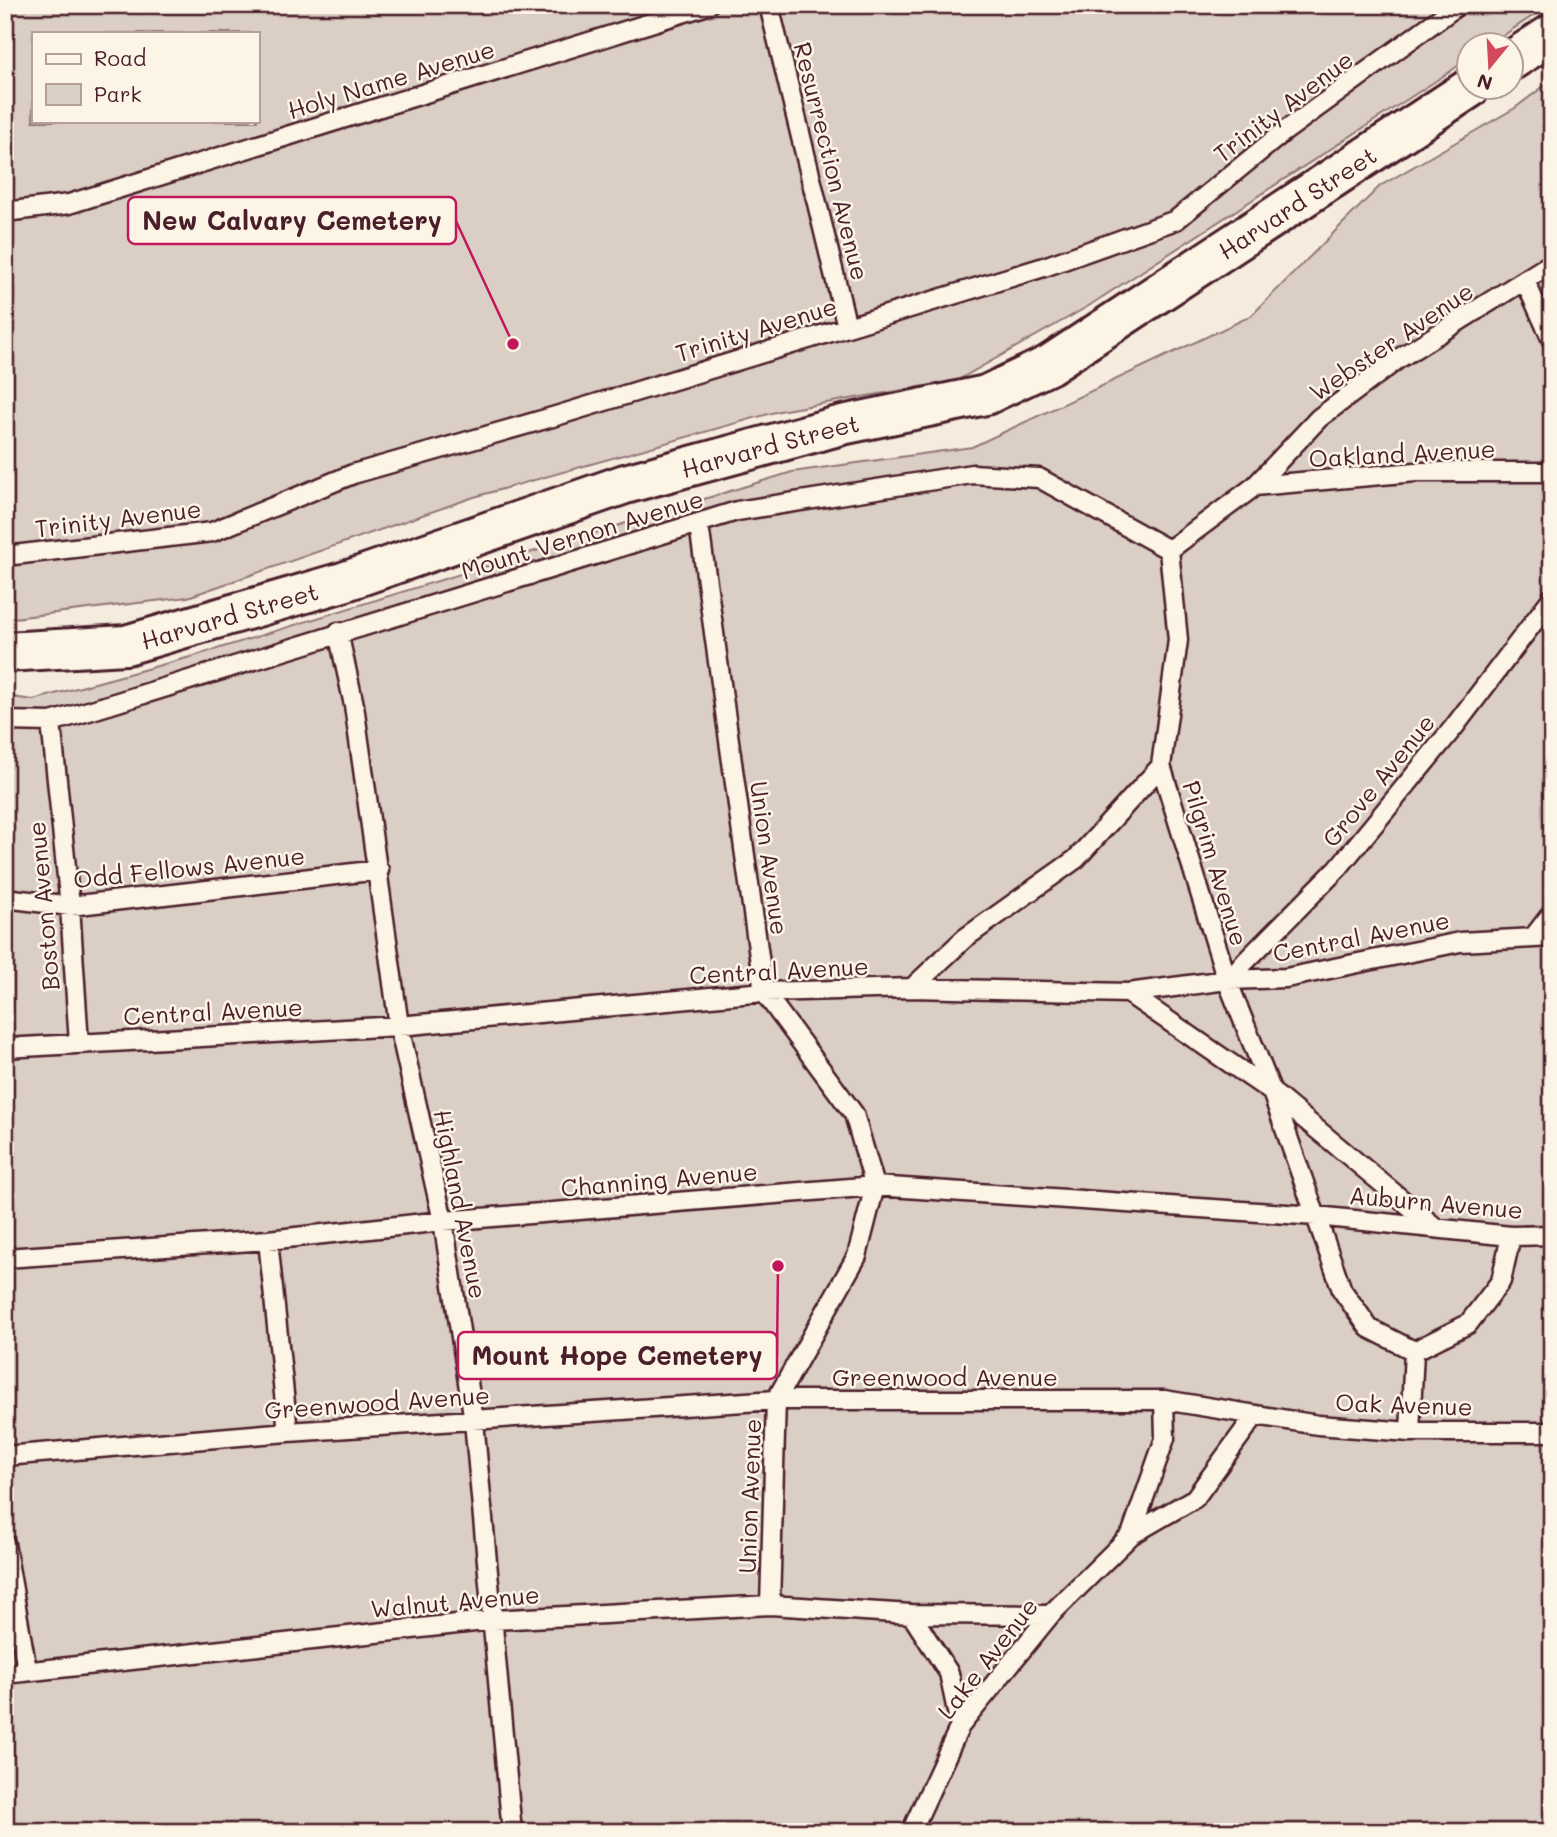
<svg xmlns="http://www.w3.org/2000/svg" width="1557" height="1837" font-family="Mali,sans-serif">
<rect width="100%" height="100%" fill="#f5ecde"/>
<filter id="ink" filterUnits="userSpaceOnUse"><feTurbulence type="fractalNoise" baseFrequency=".0143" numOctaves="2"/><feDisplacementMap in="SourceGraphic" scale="14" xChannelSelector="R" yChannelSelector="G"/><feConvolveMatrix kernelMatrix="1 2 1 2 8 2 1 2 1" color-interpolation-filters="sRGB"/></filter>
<g filter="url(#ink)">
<path fill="#dbcec4" stroke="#927678" stroke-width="2" fill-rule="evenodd" d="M5,5H1549L1489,45L1470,46L1469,58L1448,73L1087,307L956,381L779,411L474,497L188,597L5,619ZM33,33H257V121H33Z
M1552,80V1832H5V696L33,700L194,656L792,472L972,447L1251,316L1380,186L1515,108Z"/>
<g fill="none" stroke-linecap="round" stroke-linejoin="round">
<defs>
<path id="service" d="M769,5L847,327
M5,212L69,204L708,5
M1525,281L1552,340
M1255,486L1416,472H1552
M699,525L764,992L854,1114L875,1186L857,1256L776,1400L770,1605
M1169,550L1178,640L1161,766L1227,980L1272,1092L1342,1290L1369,1328L1414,1351
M1169,550L1255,486L1319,418L1398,359L1552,263
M5,556L212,532L353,474L556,416L1044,267L1176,220L1281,134L1458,5
M338,632L354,705L399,1026L443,1221L474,1421L512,1832
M5,721L51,722L92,710L737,511L972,474L1039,478L1169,550
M51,722L70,906L79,1044
M5,898L70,906L379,870
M1535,935L1552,913
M1227,980L1338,868L1454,727L1552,598
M912,988L965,938L1076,859L1161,766
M1128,993L1272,1092L1436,1228
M5,1048L399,1026L764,992L912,988L1128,993L1227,980L1286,978L1460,942L1552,937
M268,1240L288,1432
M5,1258L268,1240L443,1221L875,1186L1316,1216L1511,1236L1552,1235
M1414,1351L1468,1324L1501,1281L1511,1236
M1410,1432L1414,1351
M5,1456L288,1432L776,1400H1164L1318,1425L1410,1432H1552
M1131,1535L1165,1438L1164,1400
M5,1544L27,1670
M911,1614L949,1673L960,1726
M5,1674L493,1620L770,1605L911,1614L1050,1615
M911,1832L960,1726L1050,1615L1131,1535L1195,1498L1254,1417"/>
<g id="secondary">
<path d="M1512,60L1552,34"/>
<path id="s1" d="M5,652L126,645L343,582L625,484L842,425L986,395L1049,365L1470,88"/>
</g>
</defs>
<use href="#service" stroke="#4a1f2b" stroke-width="23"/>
<use href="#secondary" stroke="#4a1f2b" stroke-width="44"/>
<use href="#service" stroke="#fcf5e5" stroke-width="18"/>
<use href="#secondary" stroke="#fcf5e5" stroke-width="38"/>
</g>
</g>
<g text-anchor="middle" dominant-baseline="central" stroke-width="5" stroke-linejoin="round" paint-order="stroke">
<g font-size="24" fill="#4a1f2b" stroke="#fcf5e5">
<text transform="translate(391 79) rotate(-17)">Holy Name Avenue</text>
<text transform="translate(1283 106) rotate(-37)">Trinity Avenue</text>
<text transform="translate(832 161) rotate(76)">Resurrection Avenue</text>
<text stroke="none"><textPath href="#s1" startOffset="1384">Harvard Street</textPath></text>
<text transform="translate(756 329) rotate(-17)">Trinity Avenue</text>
<text transform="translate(1391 341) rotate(-34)">Webster Avenue</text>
<text stroke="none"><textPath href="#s1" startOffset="796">Harvard Street</textPath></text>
<text transform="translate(1402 453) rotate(-3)">Oakland Avenue</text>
<text transform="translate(118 518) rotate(-7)">Trinity Avenue</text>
<text transform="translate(582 534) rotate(-17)">Mount Vernon Avenue</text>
<text stroke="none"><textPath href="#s1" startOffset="229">Harvard Street</textPath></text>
<text transform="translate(1378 780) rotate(-51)">Grove Avenue</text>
<text transform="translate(770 858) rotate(82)">Union Avenue</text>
<text transform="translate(1216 863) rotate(73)">Pilgrim Avenue</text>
<text transform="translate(189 867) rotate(-6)">Odd Fellows Avenue</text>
<text transform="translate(43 906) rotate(-95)">Boston Avenue</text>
<text transform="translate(1361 936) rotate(-11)">Central Avenue</text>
<text transform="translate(779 970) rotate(-3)">Central Avenue</text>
<text transform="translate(213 1011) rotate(-3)">Central Avenue</text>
<text transform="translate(659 1179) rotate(-5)">Channing Avenue</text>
<text transform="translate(1436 1202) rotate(5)">Auburn Avenue</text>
<text transform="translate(461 1204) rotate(79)">Highland Avenue</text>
<text x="945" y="1376">Greenwood Avenue</text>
<text transform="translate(377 1402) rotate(-4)">Greenwood Avenue</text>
<text transform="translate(1404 1404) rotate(2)">Oak Avenue</text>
<text transform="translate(749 1496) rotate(-88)">Union Avenue</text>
<text transform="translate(455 1601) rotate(-5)">Walnut Avenue</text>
<text transform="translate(987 1658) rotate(-52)">Lake Avenue</text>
</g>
</g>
<path fill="none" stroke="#c2185b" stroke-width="2.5" d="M513 344L456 221M778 1266L777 1356"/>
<g fill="#c2185b" stroke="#fcf5e5" stroke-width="2.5">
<circle cx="513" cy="344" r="7"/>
<circle cx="778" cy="1266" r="7"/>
</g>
<g fill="#fcf5e5" stroke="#c2185b" stroke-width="2.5">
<rect x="128" y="197" width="328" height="47" rx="7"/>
<rect x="458" y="1332" width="319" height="47" rx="7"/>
</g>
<g font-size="26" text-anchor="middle" font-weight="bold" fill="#4a1f2b">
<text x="292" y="230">New Calvary Cemetery</text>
<text x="617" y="1365">Mount Hope Cemetery</text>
</g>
<rect width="1557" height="1837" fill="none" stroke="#fcf5e5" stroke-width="28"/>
<rect x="14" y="14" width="1529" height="1809" fill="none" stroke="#4a1f2b" stroke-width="2.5" filter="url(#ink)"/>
<rect x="32" y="32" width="228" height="91" fill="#fcf5e5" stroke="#b59f9b" stroke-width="2"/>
<rect x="46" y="54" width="35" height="10" fill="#fcf5e5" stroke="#b59f9b" stroke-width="2"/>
<text x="94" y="66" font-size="21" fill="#4a1f2b">Road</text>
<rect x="46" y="84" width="35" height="21" fill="#dbcec4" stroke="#b59f9b" stroke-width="2"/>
<text x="94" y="102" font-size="21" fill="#4a1f2b">Park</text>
<g transform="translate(1490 66) rotate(198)"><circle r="33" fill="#fcf5e5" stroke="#b59f9b" stroke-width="2"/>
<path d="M0-5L12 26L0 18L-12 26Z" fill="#d1495b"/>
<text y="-10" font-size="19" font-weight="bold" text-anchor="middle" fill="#4a1f2b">N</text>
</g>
</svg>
